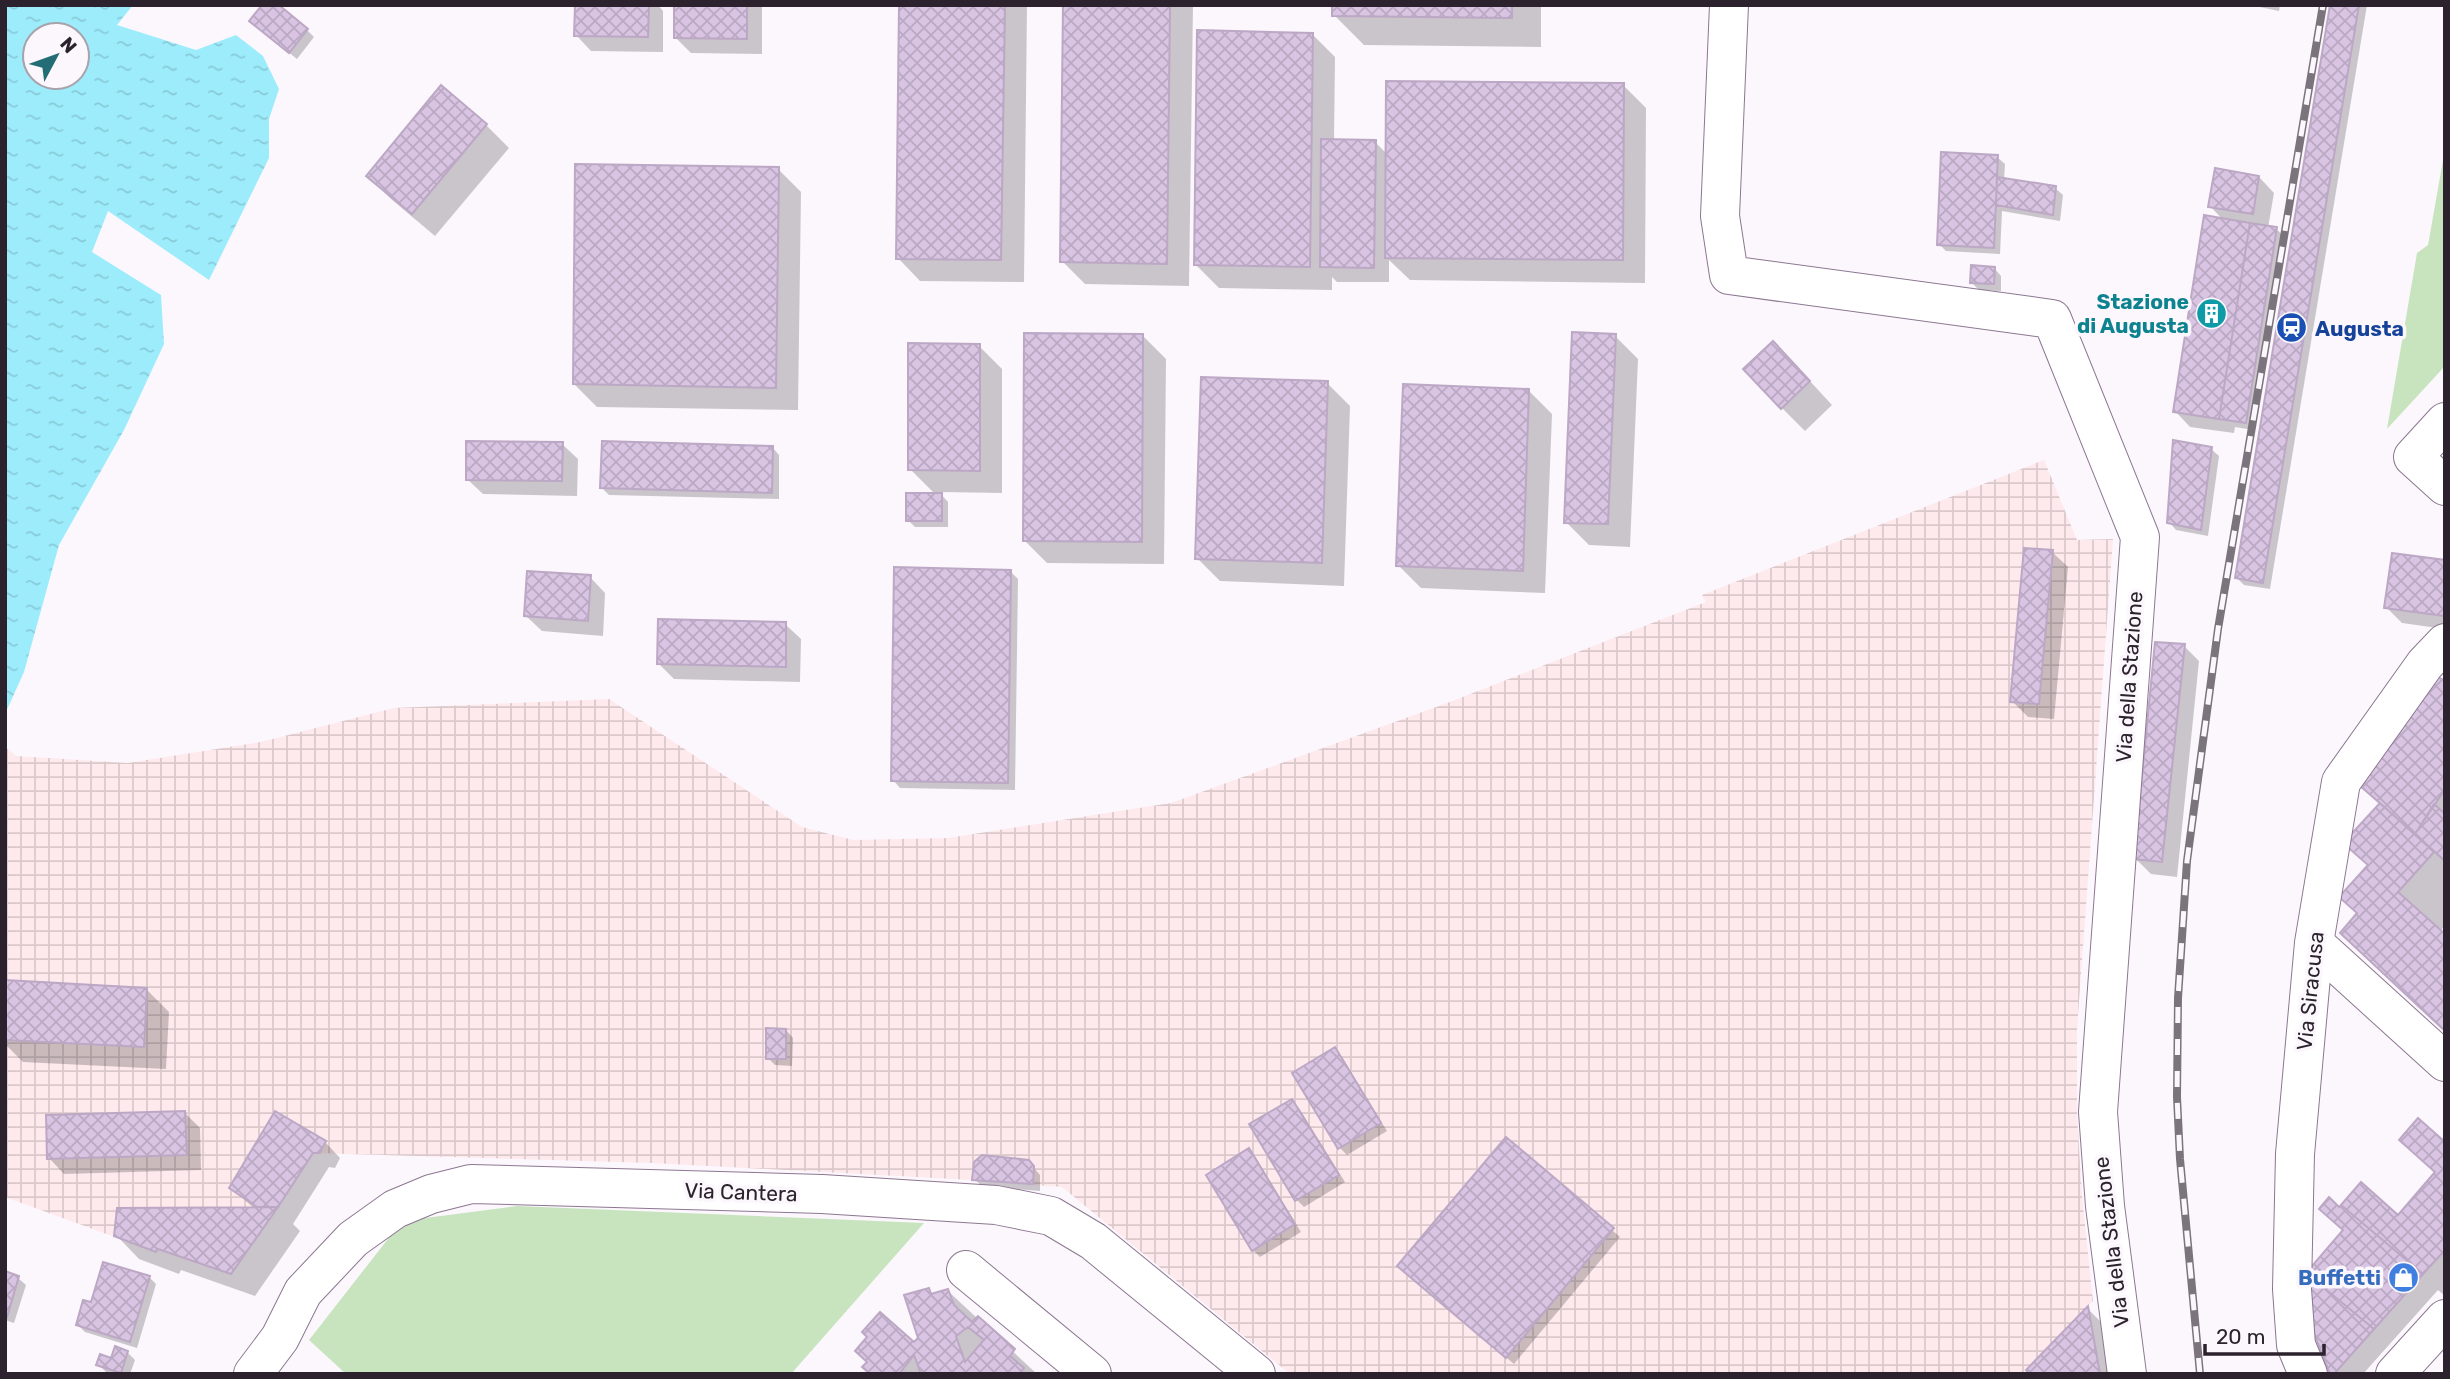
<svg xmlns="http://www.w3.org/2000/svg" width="2450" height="1379" font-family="Rubik,sans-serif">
<defs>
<pattern id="industrial-grid" width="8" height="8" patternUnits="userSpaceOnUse" patternTransform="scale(1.75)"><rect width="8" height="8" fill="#fee9ec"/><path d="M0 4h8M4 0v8" fill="none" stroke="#dac8cb"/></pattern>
<pattern id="water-ripples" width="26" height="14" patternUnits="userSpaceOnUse" patternTransform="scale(1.75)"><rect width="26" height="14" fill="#9decfc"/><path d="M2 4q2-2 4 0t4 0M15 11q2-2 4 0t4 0" fill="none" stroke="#87cad8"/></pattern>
<pattern id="building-cross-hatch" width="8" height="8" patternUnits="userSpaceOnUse" patternTransform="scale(1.75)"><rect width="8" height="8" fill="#d9c5e3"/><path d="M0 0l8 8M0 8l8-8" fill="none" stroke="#baa9c3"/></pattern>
</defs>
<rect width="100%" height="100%" fill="#fcf7fd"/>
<path fill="url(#industrial-grid)" d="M2044,460L2077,540L2113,539L2077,1029V1115L2082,1196L2093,1301L2022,1374H1290L1062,1187L972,1180L652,1163L313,1153L231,1274L158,1249L156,1252L5,1197V747L16,756L128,763L261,742L394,708L609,699L802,827L853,840L948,838L1171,803L1450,702L1706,602L1702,595Z"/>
<path fill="#c8e4bf" d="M2445,149V366L2387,429L2417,253L2428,245Z
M517,1206L924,1223L791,1374H346L309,1340L402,1221Z"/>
<path fill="url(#water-ripples)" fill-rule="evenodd" d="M5,5H133L117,25L196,50L236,35L263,56L279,89L269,119V158L209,280L108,211L92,252L161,295L164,344L124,430L59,545L24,672L5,714ZM35,35H77V77H35Z"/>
<path fill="#0003" d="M577,5H658L663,11V52L591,51L576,35Z
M676,5H762V54L691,53L676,38Z
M901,5H1027L1024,282L920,281L898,258Z
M1065,5H1193L1189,286L1085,284L1062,261Z
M1334,5H1541V47L1364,45L1334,15Z
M2250,5H2280L2279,11Z
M2332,5H2367L2270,589L2244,585L2237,578Z
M258,28L307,30L314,37L297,59Z
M1312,34L1335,57L1334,141L1375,142L1388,155L1623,85L1646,108L1645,283L1410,280L1389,260V282H1337L1332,277V290L1219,288L1196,265Z
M442,88L486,125L509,148L435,236L391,199L368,176Z
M1997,157L2005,164L2004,180L2055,188L2063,195L2060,221L2002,211L2000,254L1946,251L1939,244Z
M778,169L801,192L798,410L597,407L574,384Z
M2259,177L2274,193L2268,228L2276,229L2284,236L2253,430L2235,427L2234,433L2190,427L2175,411L2224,221L2210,206Z
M1994,268L2001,276V291L1979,290L1971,282Z
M1143,336L1166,359L1164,564L1047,563L1024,540Z
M1615,336L1638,359L1630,547L1589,545L1566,522Z
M979,346L1002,369V493L939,492L948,502V527H915L908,520L935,494L910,469Z
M1796,366L1832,405L1805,431L1782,408Z
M1327,383L1350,406L1344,586L1220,581L1197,558Z
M1529,391L1552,414L1545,593L1421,588L1398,565Z
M562,444L578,459L577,496L483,494L467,479Z
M772,447L779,455V499L609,495L602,488Z
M2211,449L2219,456L2208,536L2176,530L2169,522Z
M2052,552L2068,567L2054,719L2028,717L2012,701Z
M2445,562V629L2402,623L2386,607Z
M1011,572L1018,579L1015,790L900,788L893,780Z
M590,577L605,593L603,636L542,631L526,616Z
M785,624L801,639L800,682L674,679L658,663Z
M2184,646L2199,661L2177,877L2151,874L2136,859Z
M2445,683V926L2439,932L2445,936V1031L2342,933L2359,914L2369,867L2345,843L2381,804Z
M5,982L146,989L169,1012L166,1069L23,1062L5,1044Z
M786,1030L793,1038L792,1066L775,1065L768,1058Z
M1335,1049L1342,1057L1387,1131L1347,1155L1340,1148Z
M1292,1101L1299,1108L1345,1182L1304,1207L1296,1199Z
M185,1113L200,1128L201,1170L64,1174L49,1158Z
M1506,1139L1620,1237L1514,1364L1407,1273Z
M2401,1140L2445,1144V1296L2438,1290L2363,1374H2332L2344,1231L2321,1209H2339L2398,1217L2436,1174Z
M325,1142L340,1158L335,1168L329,1167L293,1224L300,1231L255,1296L181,1270L179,1274L139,1259L116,1235L255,1209L231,1188Z
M1249,1150L1256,1158L1301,1232L1260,1257L1253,1250Z
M1028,1161L1040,1175V1191L982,1186L974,1179Z
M5,1273L18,1278L26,1285L14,1323L5,1320Z
M149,1277L156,1284L137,1348L85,1332L78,1325Z
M929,1290L934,1295L948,1291L1037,1374H871L920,1338Z
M2088,1309L2128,1349L2133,1374H2032Z
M127,1352L135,1360L130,1374H112L106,1372L98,1364Z"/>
<path fill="url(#building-cross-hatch)" stroke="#bca8c5" stroke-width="2" fill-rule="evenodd" d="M262,5H279L308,29L289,53L249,21Z
M575,5H649L648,37L574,36Z
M674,5H747V39L674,38Z
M899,5H1005L1001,260L896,259Z
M1063,5H1170L1167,264L1060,262Z
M1332,5H1512V18L1332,16Z
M2330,5H2359L2263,583L2235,578Z
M1197,30L1313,33L1310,267L1194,265Z
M1386,81L1624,83L1623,260L1385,258Z
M441,85L487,124L412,214L366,176Z
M1321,139L1376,140L1374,268L1320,267Z
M1941,152L1998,155L1994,248L1937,245Z
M575,164L779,167L776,388L573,384Z
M2215,168L2259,176L2253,214L2208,207Z
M1997,177L2056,186L2053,215L1996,205Z
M2204,215L2250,223L2219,419L2173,412Z
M2250,223L2277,227L2246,423L2219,419Z
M1971,265L1995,267L1994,284L1970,283Z
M1572,332L1616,334L1608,524L1564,523Z
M1024,333L1143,334L1142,542L1023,541Z
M1773,341L1810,381L1781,409L1743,369Z
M908,343L980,344V471L908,470Z
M1201,377L1328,381L1322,563L1195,559Z
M1403,384L1529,389L1523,571L1396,566Z
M2173,440L2212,447L2201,530L2167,523Z
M466,441L563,442L562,481L466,480Z
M602,441L773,446L772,493L600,488Z
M906,493H942V521H906Z
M2024,548L2053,550L2039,704L2010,702Z
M2392,553L2445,560V616L2384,608Z
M894,567L1011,570L1008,783L891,781Z
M527,571L591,575L588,621L524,616Z
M658,619L786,622V667L657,664Z
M2155,642L2185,644L2162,862L2134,859Z
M2435,675L2445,681V789L2415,834L2358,784Z
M2380,803L2434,852L2398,892L2445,934V1031L2340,933L2357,913L2339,897L2368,865L2343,843Z
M2434,804L2445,814V861L2415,834Z
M5,980L147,988L144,1047L5,1040Z
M766,1028L786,1029V1059H766Z
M1335,1047L1381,1123L1338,1149L1292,1073Z
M1292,1099L1339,1175L1295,1201L1249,1124Z
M185,1111L187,1155L47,1159L46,1115Z
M275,1111L326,1141L320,1153H313L278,1207H257L229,1188Z
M2418,1118L2445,1142V1250L2423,1274L2341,1205L2361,1182L2398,1215L2435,1172L2399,1140Z
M1506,1137L1614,1228L1506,1358L1397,1266Z
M1249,1148L1295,1224L1252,1251L1206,1175Z
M982,1155L1029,1160L1034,1166L1033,1184L972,1180L974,1162Z
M2329,1197L2339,1207L2341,1205L2423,1274L2374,1329L2306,1273L2343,1230L2319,1209Z
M278,1207L231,1274L158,1249L156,1252L114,1236L117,1208Z
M103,1262L150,1276L130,1342L76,1325L83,1300L91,1302Z
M5,1271L19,1276L7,1317L5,1316Z
M2306,1273L2374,1329L2334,1374H2330L2312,1328Z
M929,1288L931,1294L948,1289L954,1305L972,1322L978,1316L1015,1349L1010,1356L1024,1368L1019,1374H921L914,1355L899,1374H870L862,1367L867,1362L855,1351L867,1337L862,1332L880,1312L914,1342L918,1338L904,1295ZM968,1327L984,1340L965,1362L956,1336Z
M2088,1306L2100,1374H2029L2026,1370Z
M115,1346L128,1351L121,1373L96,1365L100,1354L111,1358Z"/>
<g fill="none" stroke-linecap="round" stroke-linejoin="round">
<defs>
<path id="minor" d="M1729,5L1720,216L1729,275L2052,319L2140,537L2098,1112L2105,1206L2127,1374
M2445,422L2413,457L2445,486
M2314,943L2445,1062
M966,1270L1092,1374
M253,1374L280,1338L303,1292L353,1239L395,1209L431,1194L471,1184L822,1194L996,1205L1051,1216L1093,1241L1256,1374
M2308,1374L2296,1345L2292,1289L2295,1154L2314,943L2341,782L2425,664L2445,643"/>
<path id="major" d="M2395,1374L2445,1319"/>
</defs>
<use href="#minor" stroke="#8c7791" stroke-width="40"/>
<use href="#major" stroke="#8c7791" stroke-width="40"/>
<use href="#minor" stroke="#fff" stroke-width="38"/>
<use href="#major" stroke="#fff" stroke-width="38"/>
<defs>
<path id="rail" d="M2200,1374L2180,1159L2177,1097L2178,998L2187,861L2218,629L2323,5"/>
</defs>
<use href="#rail" stroke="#7c747d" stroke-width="8"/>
<use href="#rail" stroke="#fcf7fd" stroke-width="5" stroke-dasharray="16" stroke-linecap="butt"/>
</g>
<defs>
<symbol id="building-disc" viewBox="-11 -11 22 22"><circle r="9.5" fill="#0f9aa8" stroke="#fcf7fd"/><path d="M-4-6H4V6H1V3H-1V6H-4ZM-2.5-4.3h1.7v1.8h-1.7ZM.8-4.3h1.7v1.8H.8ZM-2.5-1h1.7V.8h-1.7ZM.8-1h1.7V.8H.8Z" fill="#fff"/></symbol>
<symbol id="station-disc" viewBox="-11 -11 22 22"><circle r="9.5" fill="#1a4fb4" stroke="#fcf7fd"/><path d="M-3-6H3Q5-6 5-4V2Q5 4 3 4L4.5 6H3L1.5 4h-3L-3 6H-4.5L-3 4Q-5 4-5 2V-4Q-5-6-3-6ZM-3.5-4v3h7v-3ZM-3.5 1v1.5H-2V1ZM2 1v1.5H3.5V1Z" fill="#fff"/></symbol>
<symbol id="shop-disc" viewBox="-11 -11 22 22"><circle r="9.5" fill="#3f7fe0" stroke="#fcf7fd"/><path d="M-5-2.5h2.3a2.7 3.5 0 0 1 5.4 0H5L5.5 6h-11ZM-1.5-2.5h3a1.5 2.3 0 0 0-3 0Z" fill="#fff"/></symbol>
</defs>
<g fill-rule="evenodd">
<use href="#building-disc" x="2194" y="296" width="35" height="35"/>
<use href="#station-disc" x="2274" y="310" width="35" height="35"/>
<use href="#shop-disc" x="2386" y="1260" width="35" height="35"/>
</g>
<g text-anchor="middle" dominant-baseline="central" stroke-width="7" stroke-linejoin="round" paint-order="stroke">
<g font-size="21" font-weight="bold" fill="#0d838f" stroke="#fcf7fd" text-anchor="end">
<text x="2189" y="301">Stazione<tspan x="2189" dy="24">di Augusta</tspan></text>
</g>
<g font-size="21" font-weight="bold" fill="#164399" stroke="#fcf7fd" text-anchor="start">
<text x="2315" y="328">Augusta</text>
</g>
<g font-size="21" fill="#2b222d" stroke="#fcf7fd">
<text transform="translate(2129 677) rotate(-86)">Via della Stazione</text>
<text transform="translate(2310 991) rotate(-84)">Via Siracusa</text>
<text transform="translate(741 1192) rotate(2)">Via Cantera</text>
<text transform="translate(2111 1242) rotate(-97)">Via della Stazione</text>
</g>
<g font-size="21" font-weight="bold" fill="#366cbe" stroke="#fcf7fd" text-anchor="end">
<text x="2381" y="1277">Buffetti</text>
</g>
</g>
<rect width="2450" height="1379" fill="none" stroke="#2b222d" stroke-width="14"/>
<g transform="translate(56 56) rotate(49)"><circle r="33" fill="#fcf7fd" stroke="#a8a2aa" stroke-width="2"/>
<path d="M0-5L12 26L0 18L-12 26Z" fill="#236d76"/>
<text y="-10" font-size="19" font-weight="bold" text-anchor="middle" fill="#2b222d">N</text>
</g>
<path d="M2205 1344v10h119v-10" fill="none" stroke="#2b222d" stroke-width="3.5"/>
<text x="2216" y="1344" font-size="21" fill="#2b222d" stroke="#fcf7fd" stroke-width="5" paint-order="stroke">20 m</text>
</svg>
